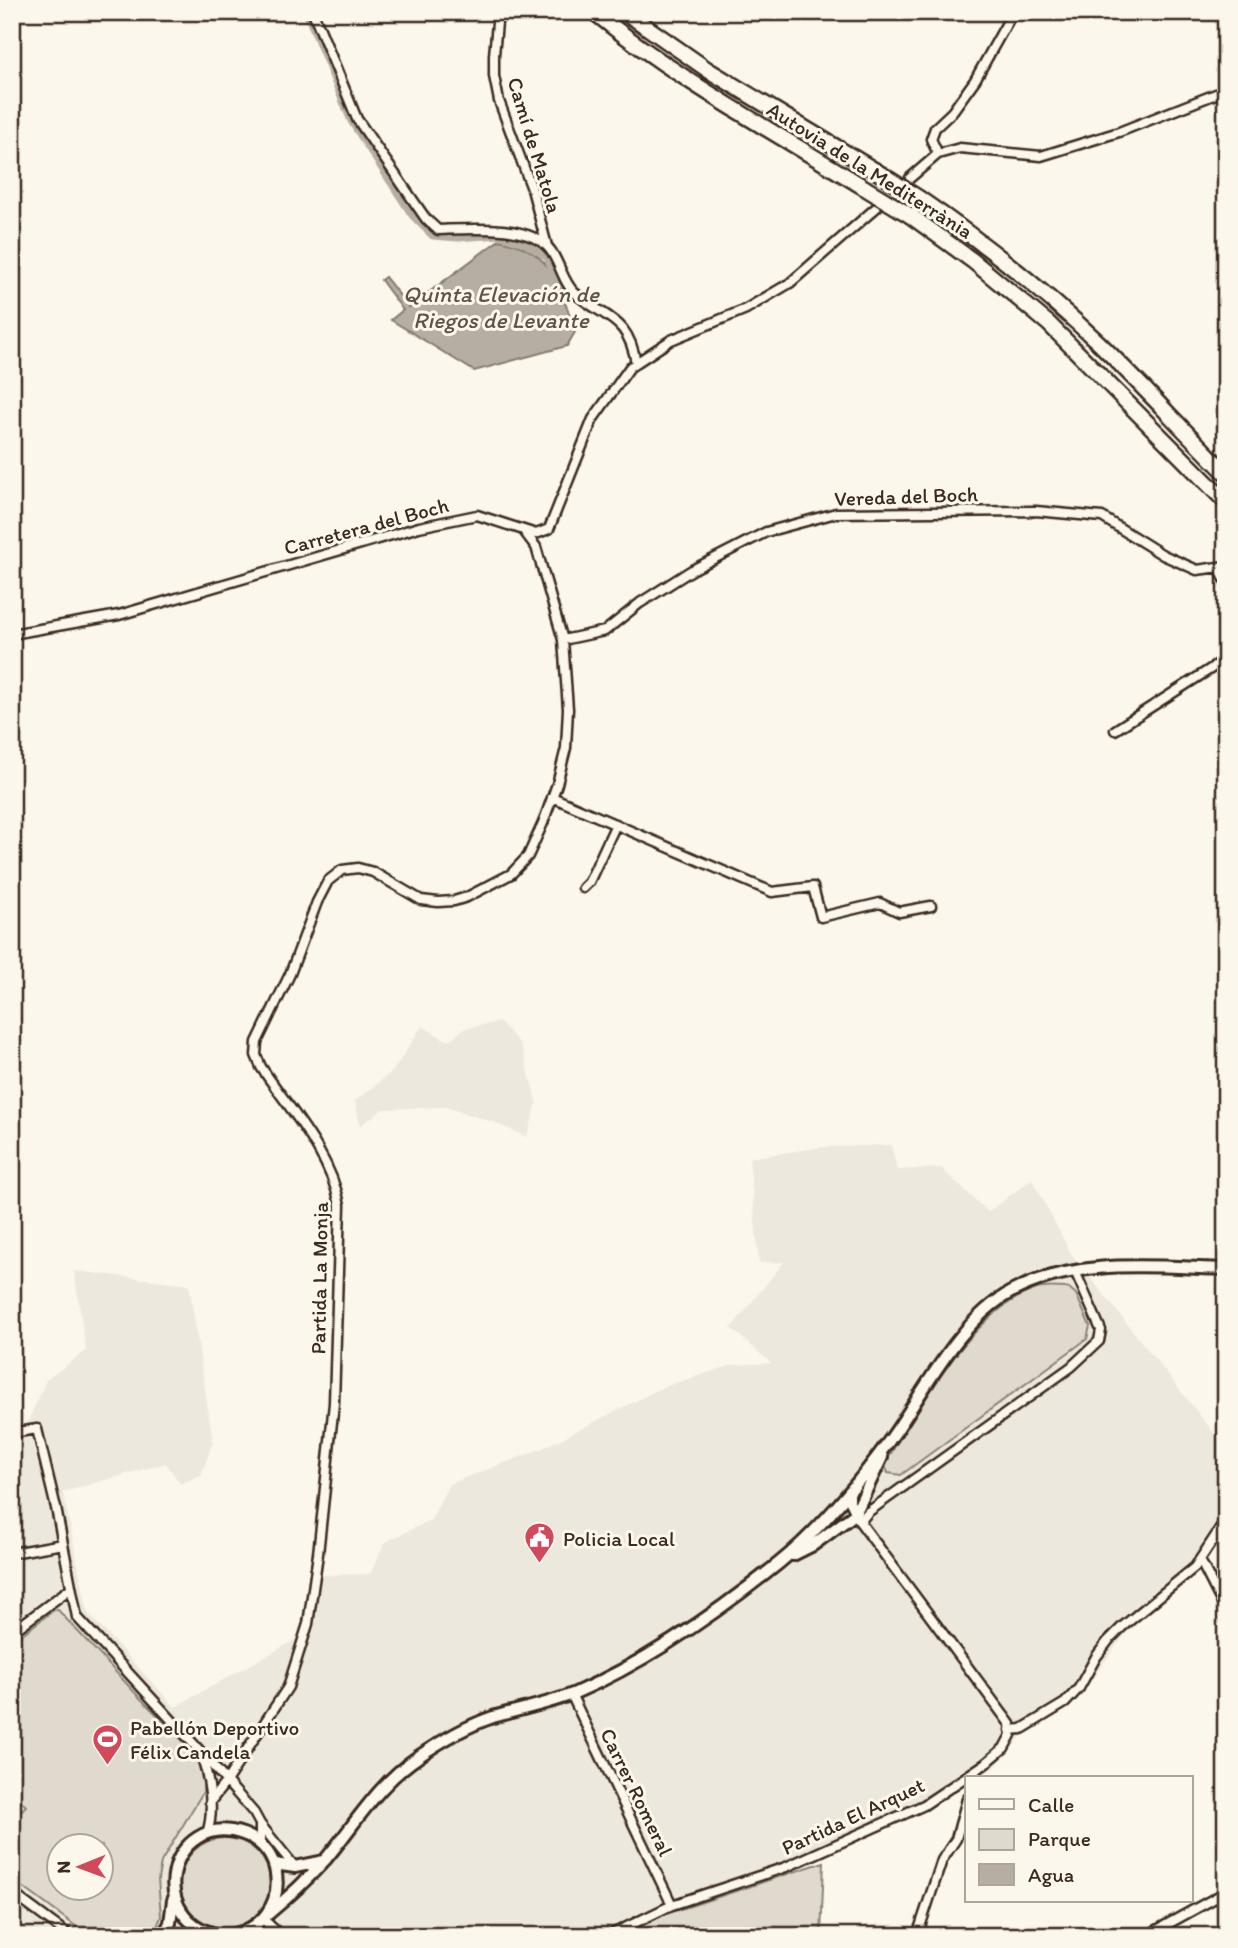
<svg xmlns="http://www.w3.org/2000/svg" width="1238" height="1948" font-family="Itim,sans-serif">
<rect width="100%" height="100%" fill="#fbf7ec"/>
<filter id="ink" filterUnits="userSpaceOnUse"><feTurbulence type="fractalNoise" baseFrequency=".0143" numOctaves="2"/><feDisplacementMap in="SourceGraphic" scale="14" xChannelSelector="R" yChannelSelector="G"/><feConvolveMatrix kernelMatrix="1 2 1 2 8 2 1 2 1" color-interpolation-filters="sRGB"/></filter>
<g filter="url(#ink)">
<path fill="#ede8dd" fill-rule="evenodd" d="M500,1022L521,1045L537,1103L527,1137L493,1122L445,1107L383,1109L360,1126L355,1101L393,1071L422,1026L448,1041L465,1028Z
M891,1145L897,1170L941,1168L988,1212L1032,1179L1070,1252L1226,1448V1529L1195,1575L1126,1633L1081,1693L1025,1732L995,1767L975,1778H967V1782L828,1856L660,1916L623,1936H12V1425L28,1422L46,1380L86,1351L74,1271L189,1284L213,1442L201,1475L180,1484L166,1463L63,1492L88,1613L175,1707L314,1629L322,1575L370,1574L385,1542L431,1520L449,1484L541,1449L663,1387L733,1365L771,1363L731,1328L784,1262L759,1263L749,1158L822,1147ZM60,1846H102V1888H60Z"/>
<path fill="#dfd9ce" stroke="#8d8276" stroke-width="2" fill-rule="evenodd" d="M1069,1288L1076,1294L1090,1326L1087,1339L901,1475L888,1473L885,1466L889,1456C924,1402 973,1309 1037,1289C1047,1286 1059,1288 1069,1288Z
M54,1610H58L139,1697L198,1755L204,1776L203,1792L161,1862L158,1879L161,1916L154,1936H89L12,1879V1819L26,1806L12,1792V1642ZM60,1846H102V1888H60Z
M180 1883a45 45 0 1 1 90 0a45 45 0 1 1-90 0Z
M824,1862L821,1936H623L660,1916Z"/>
<path fill="#b6aea2" stroke="#85796d" stroke-width="2" d="M499,240C553,250 556,282 574,326L575,332L567,346L474,371L391,320L403,310L381,280L385,277L409,307Z"/>
<g fill="none" stroke-linecap="round" stroke-linejoin="round">
<path stroke="#b6aea2" stroke-width="9" d="M307,12L352,121L413,215L433,235L458,237L499,234L524,242L548,257L562,298"/>
<defs>
<path id="street" d="M313,12L357,119L426,219L438,230C468,229 532,223 551,251C560,264 564,284 575,293C606,320 628,316 636,363
M498,12L494,55V76L499,101L532,189L547,246
M938,154L931,139L935,128L952,112L975,80L1013,12
M910,178L938,154L960,148L1041,156L1119,132L1226,90
M1219,567L1226,582
M12,634L119,615L419,527L477,515L536,534L549,529L593,419L630,367L671,340L746,309L790,283L877,207
M563,640L605,631L640,603L692,570L766,532L836,513L1036,511L1102,517L1163,555L1197,570L1226,566
M1115,730L1226,659
M552,797L772,892L813,887L821,917L880,903L899,912L931,906
M583,888L589,882L616,824
M12,1433L37,1429L56,1508L77,1617L200,1751L254,1813L260,1824V1844
M860,1522L868,1512L1071,1367L1099,1341L1101,1330L1075,1271
M12,1553L63,1544
M1200,1560L1226,1611
M12,1632L71,1588
M571,1694L672,1905
M1010,1730L1022,1729L1065,1703L1079,1688L1096,1657L1108,1641L1122,1627L1195,1567L1226,1520
M202,1757C209,1778 215,1811 207,1833
M210,1802L225,1783L288,1687L308,1624L318,1554L334,1403L340,1205C330,1153 290,1110 261,1067L256,1055L257,1042L290,974L317,902L328,881L342,870L358,868L373,872L421,900L438,902L454,901L467,897L511,874L528,856L543,823L557,784L566,748L568,709L563,640L536,547L524,531
M260,1824L295,1867
M12,1893L70,1936
M263,1919L281,1936
M608,1936L672,1905L786,1867L924,1805L985,1764L1004,1748L1011,1735L1010,1724L860,1522L850,1502V1492
M917,1936L942,1860L956,1839L967,1799
M1146,1936L1226,1892"/>
<path id="secondary" d="M793,1555L813,1545L855,1514L882,1457
M274,1864L295,1867L324,1861
M268,1914C289,1897 307,1880 325,1860C356,1823 378,1784 418,1757C441,1741 467,1726 493,1717C520,1709 549,1704 575,1693C649,1661 717,1613 779,1563C822,1528 857,1485 889,1441C924,1393 958,1321 1011,1292C1076,1257 1155,1267 1226,1269
M163,1936L170,1923L173,1900
M185,1936L189,1932L202,1930
M225,1936C140,1924 170,1809 243,1834C258,1839 271,1852 275,1868C283,1904 261,1931 226,1936"/>
<path id="highway" d="M594,12C678,80 773,131 865,188
M625,12L708,70L884,176
M920,199C983,242 1043,290 1099,343C1142,385 1183,430 1226,473
M911,216L973,261L1049,324L1226,502"/>
</defs>
<use href="#street" stroke="#3b2a1e" stroke-width="13"/>
<use href="#secondary" stroke="#3b2a1e" stroke-width="16"/>
<use href="#highway" stroke="#3b2a1e" stroke-width="19"/>
<use href="#street" stroke="#fbf7ec" stroke-width="8"/>
<use href="#secondary" stroke="#fbf7ec" stroke-width="10"/>
<use href="#highway" stroke="#fbf7ec" stroke-width="14"/>
<defs>
<path id="highway-bridge" d="M884,176L920,199
M865,188L911,216"/>
</defs>
<use href="#highway-bridge" stroke="#3b2a1e" stroke-width="19" stroke-linecap="butt"/>
<use href="#highway-bridge" stroke="#fbf7ec" stroke-width="14"/>
</g>
</g>
<defs>
<symbol id="civic-pin" viewBox="-11 -11 22 30"><path d="M0 17L-7.5 6A9.5 9.5 0 1 1 7.5 6Z" fill="#d1495b" stroke="#fbf7ec"/><path d="M-.6-6.5H3V-4.5H.6V-3L4-1V1h2V6H-6V1h2V-1L-.6-3ZM-1.2 2.5V6h2.4V2.5Z" fill="#fff"/></symbol>
<symbol id="stadium-pin" viewBox="-11 -11 22 30"><path d="M0 17L-7.5 6A9.5 9.5 0 1 1 7.5 6Z" fill="#d1495b" stroke="#fbf7ec"/><path d="M0-5a6.5 5 0 1 0 0 10a6.5 5 0 1 0 0-10ZM-3.5-1.8h7v3.6h-7Z" fill="#fff"/></symbol>
</defs>
<g fill-rule="evenodd">
<use href="#civic-pin" x="522" y="1520" width="35" height="47"/>
<use href="#stadium-pin" x="90" y="1722" width="35" height="47"/>
</g>
<g text-anchor="middle" dominant-baseline="central" stroke-width="6" stroke-linejoin="round" paint-order="stroke">
<g font-size="21" fill="#3b2a1e" stroke="#fbf7ec">
<text transform="translate(535 145) rotate(73)">Camí de Matola</text>
<text transform="translate(870 170) rotate(32)">Autovia de la Mediterrània</text>
<text transform="translate(906 496) rotate(-2)">Vereda del Boch</text>
<text transform="translate(366 526) rotate(-15)">Carretera del Boch</text>
<text transform="translate(319 1278) rotate(-89)">Partida La Monja</text>
<text transform="translate(637 1792) rotate(64)">Carrer Romeral</text>
<text transform="translate(853 1816) rotate(-25)">Partida El Arquet</text>
</g>
<g font-size="21" fill="#3b2a1e" stroke="#fbf7ec" text-anchor="start">
<text x="563" y="1538">Policia Local</text>
<text x="130" y="1727">Pabellón Deportivo<tspan x="130" dy="24">Félix Candela</tspan></text>
</g>
<g font-size="23" font-style="italic" fill="#605246" stroke="#fbf7ec">
<text x="501" y="294">Quinta Elevación de<tspan x="501" dy="26">Riegos de Levante</tspan></text>
</g>
</g>
<rect width="1238" height="1948" fill="none" stroke="#fbf7ec" stroke-width="42"/>
<rect x="21" y="21" width="1196" height="1906" fill="none" stroke="#3b2a1e" stroke-width="2.5" filter="url(#ink)"/>
<rect x="965" y="1776" width="228" height="126" fill="#fbf7ec" stroke="#aea59a" stroke-width="2"/>
<rect x="979" y="1799" width="35" height="10" fill="#fbf7ec" stroke="#aea59a" stroke-width="2"/>
<text x="1028" y="1812" font-size="21" fill="#3b2a1e">Calle</text>
<rect x="979" y="1829" width="35" height="21" fill="#dfd9ce" stroke="#aea59a" stroke-width="2"/>
<text x="1028" y="1846" font-size="21" fill="#3b2a1e">Parque</text>
<rect x="979" y="1864" width="35" height="21" fill="#b6aea2" stroke="#aea59a" stroke-width="2"/>
<text x="1028" y="1882" font-size="21" fill="#3b2a1e">Agua</text>
<g transform="translate(80 1867) rotate(269)"><circle r="33" fill="#fbf7ec" stroke="#aea59a" stroke-width="2"/>
<path d="M0-5L12 26L0 18L-12 26Z" fill="#d1495b"/>
<text y="-10" font-size="19" font-weight="bold" text-anchor="middle" fill="#3b2a1e">N</text>
</g>
</svg>
